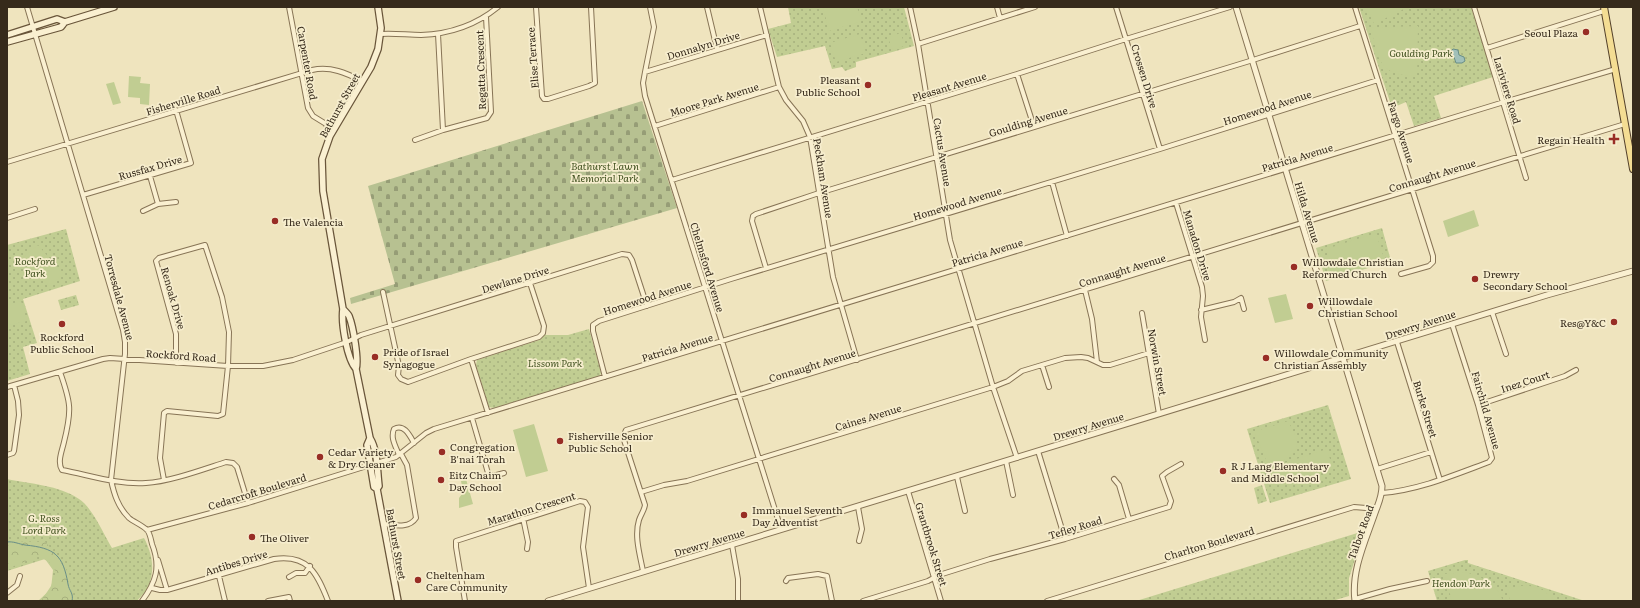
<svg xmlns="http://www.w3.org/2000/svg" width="1640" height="608" font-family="Literata,serif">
<defs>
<pattern id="grass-dots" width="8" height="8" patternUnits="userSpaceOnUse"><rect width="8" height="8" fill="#c1cd92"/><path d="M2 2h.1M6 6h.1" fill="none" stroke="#a6b07d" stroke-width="1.8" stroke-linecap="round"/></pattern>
<pattern id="forest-crowns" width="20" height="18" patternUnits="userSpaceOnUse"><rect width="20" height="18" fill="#c1cd92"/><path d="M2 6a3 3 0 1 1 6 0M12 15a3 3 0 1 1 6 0" fill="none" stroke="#a6b07d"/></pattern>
<pattern id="cemetery-stones" width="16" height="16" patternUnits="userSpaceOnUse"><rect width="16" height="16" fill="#b7c191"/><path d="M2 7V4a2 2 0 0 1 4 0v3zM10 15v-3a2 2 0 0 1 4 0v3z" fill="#969d76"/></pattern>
</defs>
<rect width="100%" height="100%" fill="#efe4be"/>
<path fill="url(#grass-dots)" d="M788,7H904L914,46L856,62V67L845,71L842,67L832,69L825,46L777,57L768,29L791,23Z
M1359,7H1471L1493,77L1434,96L1441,118L1414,126L1406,102L1392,108Z
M1382,228L1391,261L1326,281L1316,248Z
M66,229L80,281L23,299L37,343L23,347L30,374L7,381V245Z
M76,295L79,305L61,310L58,300Z
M589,329L601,372L600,376L494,408L489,407L476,365L477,360L539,340L544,335H568Z
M1328,405L1351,479L1270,503L1247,429Z
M7,479C30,484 59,485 79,499C92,507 104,535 112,548L144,538C152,553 155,569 149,585C147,591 141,596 137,601H38L51,589L53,570L45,559L7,571Z
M1262,485L1267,501L1258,504L1254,488Z
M1364,531L1349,578V596L1332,601H1136Z
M1465,560H1468V563L1585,601H1437L1428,571Z"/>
<path fill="url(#forest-crowns)" d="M7,541L45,542C62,560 75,575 71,601H41L51,586L56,572L49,562L38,556L7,569Z"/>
<path fill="url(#cemetery-stones)" d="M642,101L677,208L351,304L350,298L395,284L368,186Z"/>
<path fill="#c1cd92" d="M823,7H857L862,21L829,31Z
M1367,7H1408L1374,24Z
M1418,26L1417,76C1379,76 1378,60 1371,28Z
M900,33L905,44L904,46L893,50L888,38Z
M860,34L866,53L836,62L830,43Z
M129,76L141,77L140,83L150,84L149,105L140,104V98L128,97Z
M114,82L121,103L113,105L106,84Z
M1474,210L1479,226L1448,237L1443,221Z
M1376,233L1384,258L1334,274L1326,249Z
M38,245L63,274L49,286L23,257Z
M1286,294L1293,319L1275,323L1268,298Z
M21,301L27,321L9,325L7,318V305Z
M1288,421C1291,427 1296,435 1297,442C1298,458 1279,462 1268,465L1255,433L1256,431Z
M534,424L548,471L526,477L513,430Z
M1327,449L1333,469L1284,485L1278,465Z
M466,479L473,504L459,508V498L465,490L463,491L461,481Z
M1465,572C1481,576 1497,584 1503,601H1452L1444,574Z
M1527,585L1543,590L1556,601H1510L1507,588Z"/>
<path fill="#a1c0b9" stroke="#698e87" d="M1453,49L1458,50L1459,55L1464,57L1465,61L1462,63H1456L1454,57L1449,53Z"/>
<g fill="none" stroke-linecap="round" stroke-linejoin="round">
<path stroke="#698e87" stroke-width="1" d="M7,542C13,541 19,544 25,545C55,548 63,555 68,584C69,591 74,593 72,601"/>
<defs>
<path id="minor" d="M27,7L123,330L125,342V354L111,480C114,494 118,507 129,518C134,522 142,525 147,530C150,533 151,540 152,544C161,567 156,582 142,601
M289,7L308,108L313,116L326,124L330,136
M536,7L542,96L544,99H548L589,86L595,83L591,7
M650,7L654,27L645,72L643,83L645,96L781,529
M707,7L717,49
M760,7L779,87L786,100L803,121L810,137L833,277L857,360
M910,7L918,44L950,240L993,387L1017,458
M997,7L1000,18
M1116,7L1160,149
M1355,7L1433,256V262L1429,266L1401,274
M1474,7L1526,178
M381,34C394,33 408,35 421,35C450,34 476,25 498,7
M438,34L443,130
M918,44L1035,7
M1487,48L1604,11
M645,72L767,35
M1017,74L1034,127
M655,126L779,87
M415,140L443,130L487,118L491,112L486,17
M7,162L312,70C331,66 346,73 362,81
M150,176L158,204
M672,180L1017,74L1126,39L1230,7
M1052,182L1067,236
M83,195L191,163L176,110
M1176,203L1202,287L1203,296L1201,317L1205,340
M143,211L158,204L176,202
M7,218L35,209
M766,268L752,221L753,216L756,214L819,193L1253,60L1360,26
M1085,290L1092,319L1097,362
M383,292L399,366L398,375L401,379L408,382L471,359L539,337L543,333L544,326L530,283
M1201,310L1234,302L1241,298L1244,309
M1492,312L1506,354
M1142,313L1159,414
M1397,342L1440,480
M471,359L488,413
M1042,365L1049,387
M60,372C71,403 72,410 64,442C62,451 57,462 62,470C89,475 118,485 146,483C169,482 204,469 226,462L233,463L237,467L248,503
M605,377L593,331V325L599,321L731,279L1160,149L1378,80
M7,387L103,359L110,358L228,366H263L293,360L347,342L361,335L622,254L629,255L632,260L647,306
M1478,405L1565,376L1576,370
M472,418L488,473L493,476L504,473
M1038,451L1065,539
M7,455L13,453L14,451L19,415L18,401L14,385
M399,455C396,447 390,438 394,429C404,423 410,436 414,443
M1006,461L1013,495
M1377,469L1431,452
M957,477L965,511
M1114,479L1119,485L1129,519
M164,480L160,458L164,413L167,411L218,416L223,414L228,366L229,332L222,297L205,245L159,258L156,261L176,334V363
M908,491L941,601
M641,492L664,485L687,481L993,387L1008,381L1022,371L1065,358L1081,357L1088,358L1103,365H1110L1149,353
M1382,493C1419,490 1454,475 1489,462L1492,458L1478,405L1452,324
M858,507L862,529L859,541
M523,518L528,542L527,549
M384,524C394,525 409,529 416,518L407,465L401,454
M147,530L248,503L396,457L426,433L434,429L1504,102L1616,69
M732,545L738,579V601
M158,560L167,590
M643,571C640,555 634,536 639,520C641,514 644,511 645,505L623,437L626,430L1625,124
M219,576L225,601
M289,577L296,573H305L310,566
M786,581L788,578L818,574L827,576L832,601
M152,588L160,590H167L274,559C308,554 317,573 328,601
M7,593L17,585L20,576
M1355,599L1390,589L1427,581
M268,601L289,597L290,601
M465,601L456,547V541L580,501L585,502L588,507L583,547L589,588
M863,601L928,581L939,575L990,559L1065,539L1169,507L1171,501L1162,476L1167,472L1181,464
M1047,601L1354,507L1366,508L1375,511"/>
<path id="tertiary" d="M1236,7L1382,486C1382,497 1378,504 1375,513C1365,542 1351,571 1355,601
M548,601L1547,295L1633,271"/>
<path id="secondary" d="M7,35L57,19L65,22
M7,42L61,27L65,22L114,7
M343,309C345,311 348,314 349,316C353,326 359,360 356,369L370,438C378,451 377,471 379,486L377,489
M356,369C347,359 341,323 343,309L323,191L322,159L330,136L371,67L378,49L381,28L378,7
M370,438L367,445L374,487L377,489L398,601"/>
<path id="primary" d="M1604,7L1633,169"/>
</defs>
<use href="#minor" stroke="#877456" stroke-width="6"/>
<use href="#tertiary" stroke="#877456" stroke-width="7"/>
<use href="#secondary" stroke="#69553a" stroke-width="8"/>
<use href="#primary" stroke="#54412b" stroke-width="8"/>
<use href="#minor" stroke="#faf0d1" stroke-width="4"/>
<use href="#tertiary" stroke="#faf0d1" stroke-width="5"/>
<use href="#secondary" stroke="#faf0d1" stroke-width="5.5"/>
<use href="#primary" stroke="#f4dd93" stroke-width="6"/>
</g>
<g fill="#982d25" stroke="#f6edcd" stroke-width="1.5">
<circle cx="1586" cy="32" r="4"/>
<circle cx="868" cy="85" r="4"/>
<path d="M1612 133h4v4h4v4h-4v4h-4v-4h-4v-4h4z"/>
<circle cx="275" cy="221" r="4"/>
<circle cx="1294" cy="267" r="4"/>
<circle cx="1475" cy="279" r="4"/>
<circle cx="1310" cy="306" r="4"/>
<circle cx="1614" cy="322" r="4"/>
<circle cx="62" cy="324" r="4"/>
<circle cx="375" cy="357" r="4"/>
<circle cx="1266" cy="358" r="4"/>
<circle cx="560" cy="441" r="4"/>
<circle cx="442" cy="452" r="4"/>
<circle cx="320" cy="457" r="4"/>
<circle cx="1223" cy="471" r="4"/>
<circle cx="441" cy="480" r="4"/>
<circle cx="744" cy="515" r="4"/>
<circle cx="252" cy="537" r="4"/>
<circle cx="418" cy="580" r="4"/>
</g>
<g text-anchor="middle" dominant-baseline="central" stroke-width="3.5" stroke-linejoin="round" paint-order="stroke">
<g font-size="10" fill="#362a1b" stroke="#f6edcd" text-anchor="start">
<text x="1578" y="32" text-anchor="end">Seoul Plaza</text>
<text x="860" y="79" text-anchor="end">Pleasant<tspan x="860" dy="12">Public School</tspan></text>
<text x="1605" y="139" text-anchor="end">Regain Health</text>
<text x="283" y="221">The Valencia</text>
<text x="1302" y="261">Willowdale Christian<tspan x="1302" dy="12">Reformed Church</tspan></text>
<text x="1483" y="273">Drewry<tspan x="1483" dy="12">Secondary School</tspan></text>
<text x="1318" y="300">Willowdale<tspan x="1318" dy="12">Christian School</tspan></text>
<text x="1606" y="322" text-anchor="end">Res@Y&amp;C</text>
<text x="62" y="336" text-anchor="middle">Rockford<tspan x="62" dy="12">Public School</tspan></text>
<text x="383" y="351">Pride of Israel<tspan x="383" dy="12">Synagogue</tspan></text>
<text x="1274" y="352">Willowdale Community<tspan x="1274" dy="12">Christian Assembly</tspan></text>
<text x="568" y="435">Fisherville Senior<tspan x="568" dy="12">Public School</tspan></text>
<text x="450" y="446">Congregation<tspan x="450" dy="12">B'nai Torah</tspan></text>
<text x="328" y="451">Cedar Variety<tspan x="328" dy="12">&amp; Dry Cleaner</tspan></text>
<text x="1231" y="465">R J Lang Elementary<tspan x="1231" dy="12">and Middle School</tspan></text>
<text x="449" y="474">Eitz Chaim<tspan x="449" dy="12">Day School</tspan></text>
<text x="752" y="509">Immanuel Seventh<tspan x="752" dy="12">Day Adventist</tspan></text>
<text x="260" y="537">The Oliver</text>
<text x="426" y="574">Cheltenham<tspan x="426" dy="12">Care Community</tspan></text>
</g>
<g font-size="10" fill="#362a1b" stroke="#f6edcd">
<text transform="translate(703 45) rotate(-17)">Donnalyn Drive</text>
<text transform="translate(532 58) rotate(-94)">Elise Terrace</text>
<text transform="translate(308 63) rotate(80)">Carpenter Road</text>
<text transform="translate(480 70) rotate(-92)">Regatta Crescent</text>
<text transform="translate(1145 76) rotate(73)">Crossen Drive</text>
<text transform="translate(949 86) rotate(-17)">Pleasant Avenue</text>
<text transform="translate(1508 90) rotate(73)">Lariviere Road</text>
<text transform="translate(714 99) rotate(-17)">Moore Park Avenue</text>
<text transform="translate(183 100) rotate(-17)">Fisherville Road</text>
<text transform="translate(339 105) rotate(-61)">Bathurst Street</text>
<text transform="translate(1267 107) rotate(-18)">Homewood Avenue</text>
<text transform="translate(1028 121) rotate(-17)">Goulding Avenue</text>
<text transform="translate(1402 132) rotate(72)">Fargo Avenue</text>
<text transform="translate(943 152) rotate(81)">Cactus Avenue</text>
<text transform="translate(1297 157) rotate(-17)">Patricia Avenue</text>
<text transform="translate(150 167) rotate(-16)">Russfax Drive</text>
<text transform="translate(1432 175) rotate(-17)">Connaught Avenue</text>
<text transform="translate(824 178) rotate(81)">Peckham Avenue</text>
<text transform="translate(957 203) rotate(-17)">Homewood Avenue</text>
<text transform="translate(1308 212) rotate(73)">Hilda Avenue</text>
<text transform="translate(1198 245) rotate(73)">Manadon Drive</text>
<text transform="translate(987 252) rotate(-17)">Patricia Avenue</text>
<text transform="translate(708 267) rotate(73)">Chelmsford Avenue</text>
<text transform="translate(1122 270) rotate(-17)">Connaught Avenue</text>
<text transform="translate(515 279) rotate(-17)">Dewlane Drive</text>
<text transform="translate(120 297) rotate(75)">Torresdale Avenue</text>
<text transform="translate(647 297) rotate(-18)">Homewood Avenue</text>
<text transform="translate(174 298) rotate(74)">Renoak Drive</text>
<text transform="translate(1420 324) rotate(-18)">Drewry Avenue</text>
<text transform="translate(677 347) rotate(-17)">Patricia Avenue</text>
<text transform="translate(181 355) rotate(4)">Rockford Road</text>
<text transform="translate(1158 362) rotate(80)">Norwin Street</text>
<text transform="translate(812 365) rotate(-17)">Connaught Avenue</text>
<text transform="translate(1525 381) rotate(-18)">Inez Court</text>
<text transform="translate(1426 409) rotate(73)">Burke Street</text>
<text transform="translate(1487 410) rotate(74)">Fairchild Avenue</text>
<text transform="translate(868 417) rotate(-17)">Caines Avenue</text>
<text transform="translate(1088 426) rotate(-17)">Drewry Avenue</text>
<text transform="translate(257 491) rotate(-17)">Cedarcroft Boulevard</text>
<text transform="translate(531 508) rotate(-17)">Marathon Crescent</text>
<text transform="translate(1075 527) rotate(-17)">Tefley Road</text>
<text transform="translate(1360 532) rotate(-70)">Talbot Road</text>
<text transform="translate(709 542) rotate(-17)">Drewry Avenue</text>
<text transform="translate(1209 543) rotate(-17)">Charlton Boulevard</text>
<text transform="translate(397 544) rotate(80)">Bathurst Street</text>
<text transform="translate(932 544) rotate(73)">Grantbrook Street</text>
<text transform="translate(236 562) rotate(-17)">Antibes Drive</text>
</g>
<g font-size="10" font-style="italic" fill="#435321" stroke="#f6edcd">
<text x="1421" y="52">Goulding Park</text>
<text x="605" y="165">Bathurst Lawn<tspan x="605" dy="12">Memorial Park</tspan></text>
<text x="35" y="260">Rockford<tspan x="35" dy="12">Park</tspan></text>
<text x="555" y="362">Lissom Park</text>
<text x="44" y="517">G. Ross<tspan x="44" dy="12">Lord Park</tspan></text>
<text x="1461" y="582">Hendon Park</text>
</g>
</g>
<rect width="1640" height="608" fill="none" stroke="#362a1b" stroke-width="16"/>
</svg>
